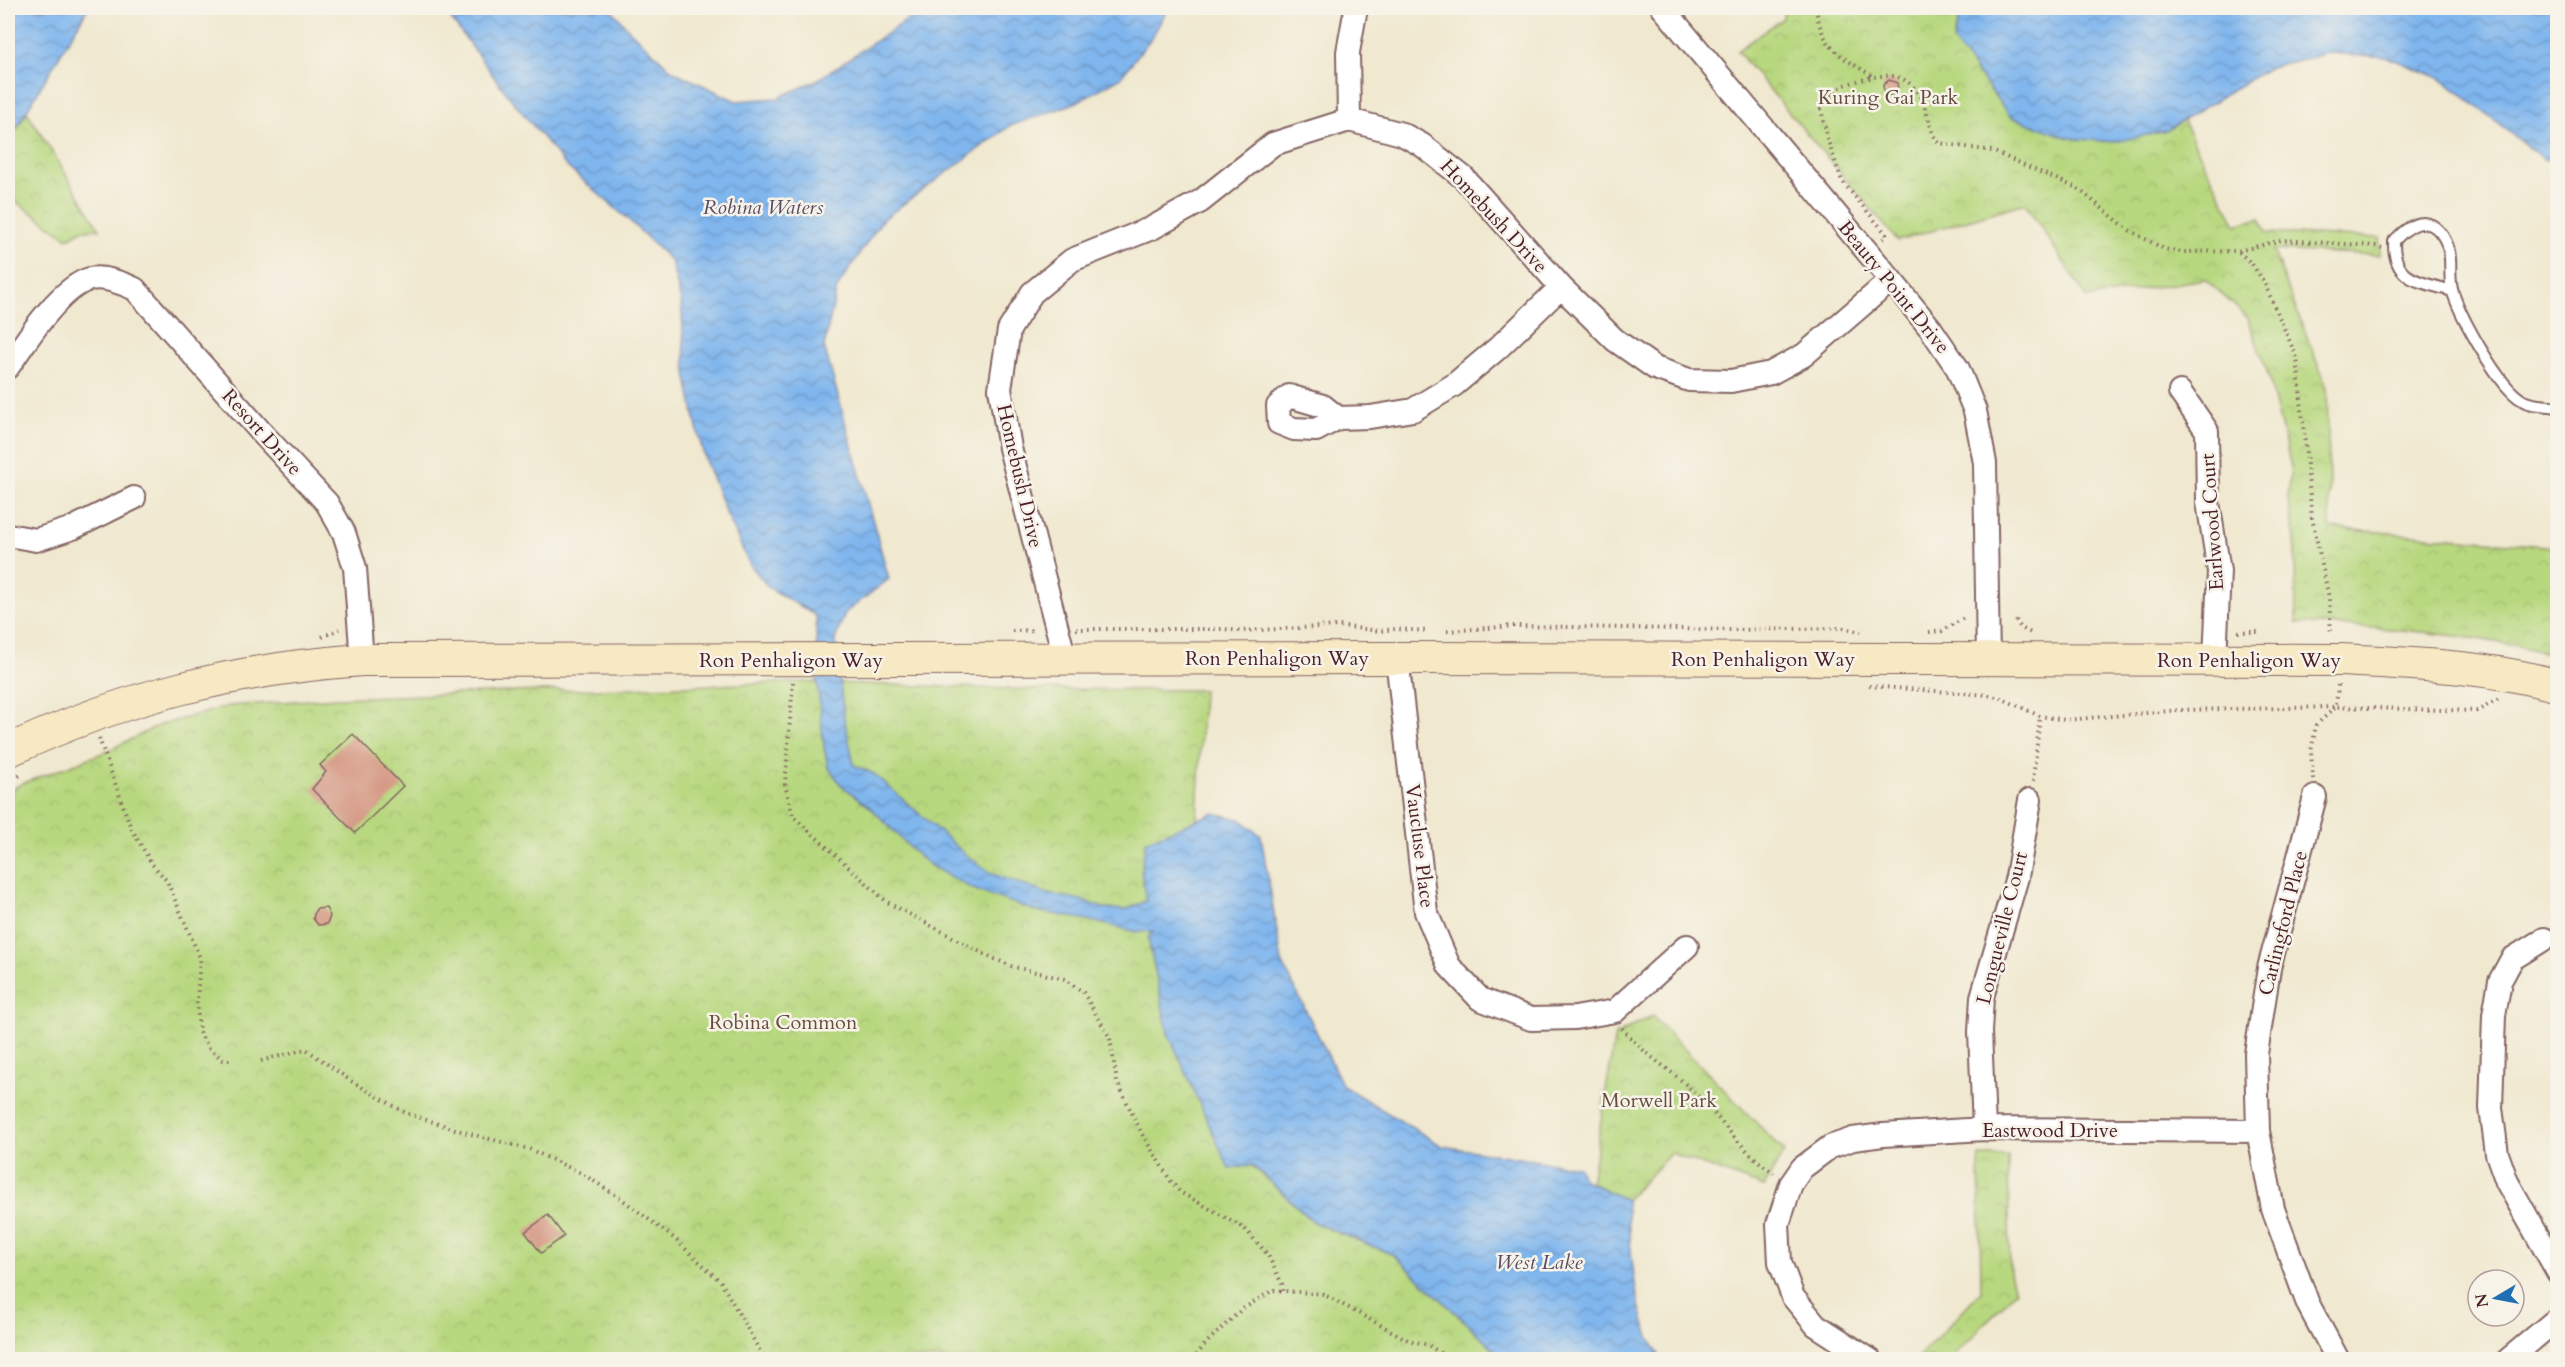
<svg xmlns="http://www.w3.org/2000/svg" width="2565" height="1367" font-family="Cardo,serif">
<defs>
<pattern id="park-crowns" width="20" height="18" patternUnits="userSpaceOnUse" patternTransform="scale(1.5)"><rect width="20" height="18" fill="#b8d87f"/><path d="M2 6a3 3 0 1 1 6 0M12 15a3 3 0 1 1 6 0" fill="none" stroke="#a0b96e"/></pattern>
<pattern id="water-waves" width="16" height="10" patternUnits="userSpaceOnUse" patternTransform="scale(1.5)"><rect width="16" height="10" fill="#7fb6ee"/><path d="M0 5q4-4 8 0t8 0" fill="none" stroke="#6a93c1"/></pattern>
</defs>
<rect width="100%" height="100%" fill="#f7f3e8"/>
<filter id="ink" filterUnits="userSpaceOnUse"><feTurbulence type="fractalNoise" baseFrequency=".0167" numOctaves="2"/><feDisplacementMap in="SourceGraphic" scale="12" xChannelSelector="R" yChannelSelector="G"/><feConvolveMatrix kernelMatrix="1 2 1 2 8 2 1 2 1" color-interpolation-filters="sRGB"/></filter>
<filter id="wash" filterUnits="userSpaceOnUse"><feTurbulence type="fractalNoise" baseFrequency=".008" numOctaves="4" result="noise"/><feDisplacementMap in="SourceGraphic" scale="24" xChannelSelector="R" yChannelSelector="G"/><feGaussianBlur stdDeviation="1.35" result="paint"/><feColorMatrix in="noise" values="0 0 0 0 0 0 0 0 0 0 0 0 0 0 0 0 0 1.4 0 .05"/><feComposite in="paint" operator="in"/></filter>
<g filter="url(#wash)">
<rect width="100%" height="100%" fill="#f0e8cf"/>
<path fill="url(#park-crowns)" stroke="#817c55" stroke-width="1.5" d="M1784,8H1961L1953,41L2165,130L2183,121L2236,225L2260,218L2267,233L2380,238V255L2273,250L2327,388L2330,528L2557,547V655C2472,633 2383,628 2296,623L2295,540L2288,499L2291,467L2270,381L2248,318L2205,279L2087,298L2025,203L1898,241L1737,51L1783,18Z
M27,112L100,229L82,230L68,238L8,196V142Z
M804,682L1014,689L1203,690L1197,820L1146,841L1251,1165L1315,1223L1394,1255L1495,1350L1500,1359L8,1360V792L21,784L103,753L160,725L229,706L336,698Z
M1652,1016L1784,1151L1764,1187L1671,1153L1626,1200L1591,1183L1615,1035Z
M1979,1156H2008L2010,1273L2015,1292L1951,1359H1917L1981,1291Z"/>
<path fill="url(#water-waves)" stroke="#646a8c" stroke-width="1.5" d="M8,8H88L8,142Z
M443,8H610L630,31L673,71L736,101L778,98L817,80L925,8H1168L1152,37L1120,78L1075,103L1010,126L882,220L837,288L824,346L889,579L845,613L835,640L844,717L854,765L874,774L964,853L991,873L1048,894L1077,899L1104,908L1125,910L1146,901L1141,870L1146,841L1213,813L1240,819L1261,836L1282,962L1343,1086L1442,1146L1578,1167L1584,1180L1626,1200C1632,1249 1632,1320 1662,1359H1500L1495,1350L1394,1255L1315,1223L1252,1165L1229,1169L1168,1033L1148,938L1153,931L1137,932L1083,919L1035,911L973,889L931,866L915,853L871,808L841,785L828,767L824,747L817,680L816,616L768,587L749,563L726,513L705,460L696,424L686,373L681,301L671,261L629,220L566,166L507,94Z
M1961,8H2557V158L2545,160L2442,79L2387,57L2329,53L2270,67L2166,131L2114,142L2069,138L2011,117L1953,41Z"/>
<g id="blocks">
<path fill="#d69b87" d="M1889,80L1897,83L1898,90L1892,96L1884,93L1883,85Z
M353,734L403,786L355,833L312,789L326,772L320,765Z
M326,908L330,916L327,924L318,925L313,918L316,909Z
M548,1215L564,1236L541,1253L525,1232Z"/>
</g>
</g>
<g filter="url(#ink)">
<use href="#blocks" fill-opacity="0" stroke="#846564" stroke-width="1.5"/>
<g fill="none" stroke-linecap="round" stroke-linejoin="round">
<defs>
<path id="lane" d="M2452,291C2420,281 2393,282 2394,241C2406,228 2424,213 2440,232C2457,254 2446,271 2453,293C2462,319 2499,387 2522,400C2530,406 2547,405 2558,407"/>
<path id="street" d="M1663,8L1891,280L1931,329L1958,369L1975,411L1985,463L1988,660
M1349,120L1348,52L1356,8
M8,367C25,342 60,287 90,279C104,276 122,283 135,289L262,433L327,503L344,533L355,568L362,660
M2180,392L2207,431L2208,502L2219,571L2215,660
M1338,418L1323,406L1289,396L1278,406L1279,423L1294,429L1316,430L1338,418L1370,417L1413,410L1454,385L1498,348L1561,287
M8,535L36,540L73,528L134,498
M1397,658L1426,912L1449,966L1480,999L1531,1019L1575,1018L1615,1011L1687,946
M1065,659L1010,448L1000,389L1009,330L1032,293L1072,260L1152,228L1201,201L1273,144L1349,120L1402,134L1422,145L1464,178L1561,287L1615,340L1655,368L1689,380L1731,381L1771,373L1804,355L1891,280
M2315,797L2269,968L2256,1054L2258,1131L2273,1209L2308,1304L2338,1360
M2544,939L2512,959L2500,981L2494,1015L2491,1108L2497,1154L2507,1182L2558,1272
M1984,1129L1980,1032L1982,997L2017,877L2030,800
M1870,1360L1816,1325L1793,1297L1780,1262L1778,1224L1791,1184L1802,1168L1830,1147L1853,1139L1883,1135L1984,1129L2258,1131
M2508,1360L2558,1318"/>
<path id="secondary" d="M8,751C122,697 236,669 362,660L1397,658L2341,660C2412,664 2490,666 2558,686"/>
</defs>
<use href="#lane" stroke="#846564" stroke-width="14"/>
<use href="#street" stroke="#846564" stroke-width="26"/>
<use href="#secondary" stroke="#846564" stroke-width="34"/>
<path stroke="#846564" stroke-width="4" stroke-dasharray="1.5 4.5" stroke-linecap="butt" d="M1816,8C1822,49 1840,56 1873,76
M1883,239L1887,235L1842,181L1828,141L1821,109C1833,88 1841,85 1865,79C1899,70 1916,79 1927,114C1931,125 1931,133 1939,143L1992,151L2077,188L2129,230L2164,249L2183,252L2238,251L2282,240L2375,246L2382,248
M2239,252L2252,264L2264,282L2297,358L2312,518L2329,598L2331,633
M2016,620L2021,628L2033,634
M1076,629H1223L1240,631L1339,626L1379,631L1396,629L1428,631
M1012,631L1035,630
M1447,631L1515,626L1733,630L1843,628L1861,632
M1929,632L1942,631L1964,618
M2238,632H2259
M322,637L339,629
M793,682L785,785L793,816L887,902L984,954L1011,966L1064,979L1083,992L1110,1038L1117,1082L1142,1134L1170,1180L1180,1192L1244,1228L1268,1255L1282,1284L1283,1291
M1869,686L1988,695L2001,698L2040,716L2066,720L2181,710L2336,707L2477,711L2501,698
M99,738L131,828L152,864L167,881L200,958L197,1001L199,1032L209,1048L223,1060H230
M2313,779L2311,752L2316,725L2336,707L2338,685
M2033,781L2040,716
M8,782L20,775
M1622,1028C1642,1054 1674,1071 1697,1095C1723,1121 1742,1152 1774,1173
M261,1061L306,1049L351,1081L406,1113L467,1133L529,1149L581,1173L619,1197L675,1239L721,1282L765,1360
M1193,1360L1206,1343L1241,1310L1273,1290L1323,1294L1408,1340L1428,1345L1451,1360"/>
<use href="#lane" stroke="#fff" stroke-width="10"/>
<use href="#street" stroke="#fff" stroke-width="22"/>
<use href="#secondary" stroke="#f7e9c3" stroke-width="32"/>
</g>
</g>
<g text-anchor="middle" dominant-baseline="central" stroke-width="5" stroke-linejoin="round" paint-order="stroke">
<g font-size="20" fill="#664d40" stroke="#f7f3e8">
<text x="1888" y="97">Kuring Gai Park</text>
<text x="783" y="1022">Robina Common</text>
<text x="1659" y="1100">Morwell Park</text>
</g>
<g font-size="20" fill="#4a1f2b" stroke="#f7f3e8">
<text transform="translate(1494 216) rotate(47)">Homebush Drive</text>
<text transform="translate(1894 287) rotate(51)">Beauty Point Drive</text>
<text transform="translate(262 432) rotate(48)">Resort Drive</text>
<text transform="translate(1020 476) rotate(77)">Homebush Drive</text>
<text transform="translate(2212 522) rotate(-94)">Earlwood Court</text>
<text x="1277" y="658">Ron Penhaligon Way</text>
<text x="1763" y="659">Ron Penhaligon Way</text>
<text x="791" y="660">Ron Penhaligon Way</text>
<text x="2249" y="660">Ron Penhaligon Way</text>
<text transform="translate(1420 846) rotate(83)">Vaucluse Place</text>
<text transform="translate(2283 923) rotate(-76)">Carlingford Place</text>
<text transform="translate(2002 928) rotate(-76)">Longueville Court</text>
<text x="2050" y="1130">Eastwood Drive</text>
</g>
<g font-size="21" font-style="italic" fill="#5a4c66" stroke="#f7f3e8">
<text x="763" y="207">Robina Waters</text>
<text x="1539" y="1262">West Lake</text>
</g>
</g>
<rect width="2565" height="1367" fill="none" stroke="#f7f3e8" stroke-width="30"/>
<g transform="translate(2496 1298) rotate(260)"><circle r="28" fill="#f7f3e8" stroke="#b29e9c" stroke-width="1.5"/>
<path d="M0-4.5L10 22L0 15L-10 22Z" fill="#1f6fb2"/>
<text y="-9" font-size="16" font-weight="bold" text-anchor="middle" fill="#4a1f2b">N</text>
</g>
</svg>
